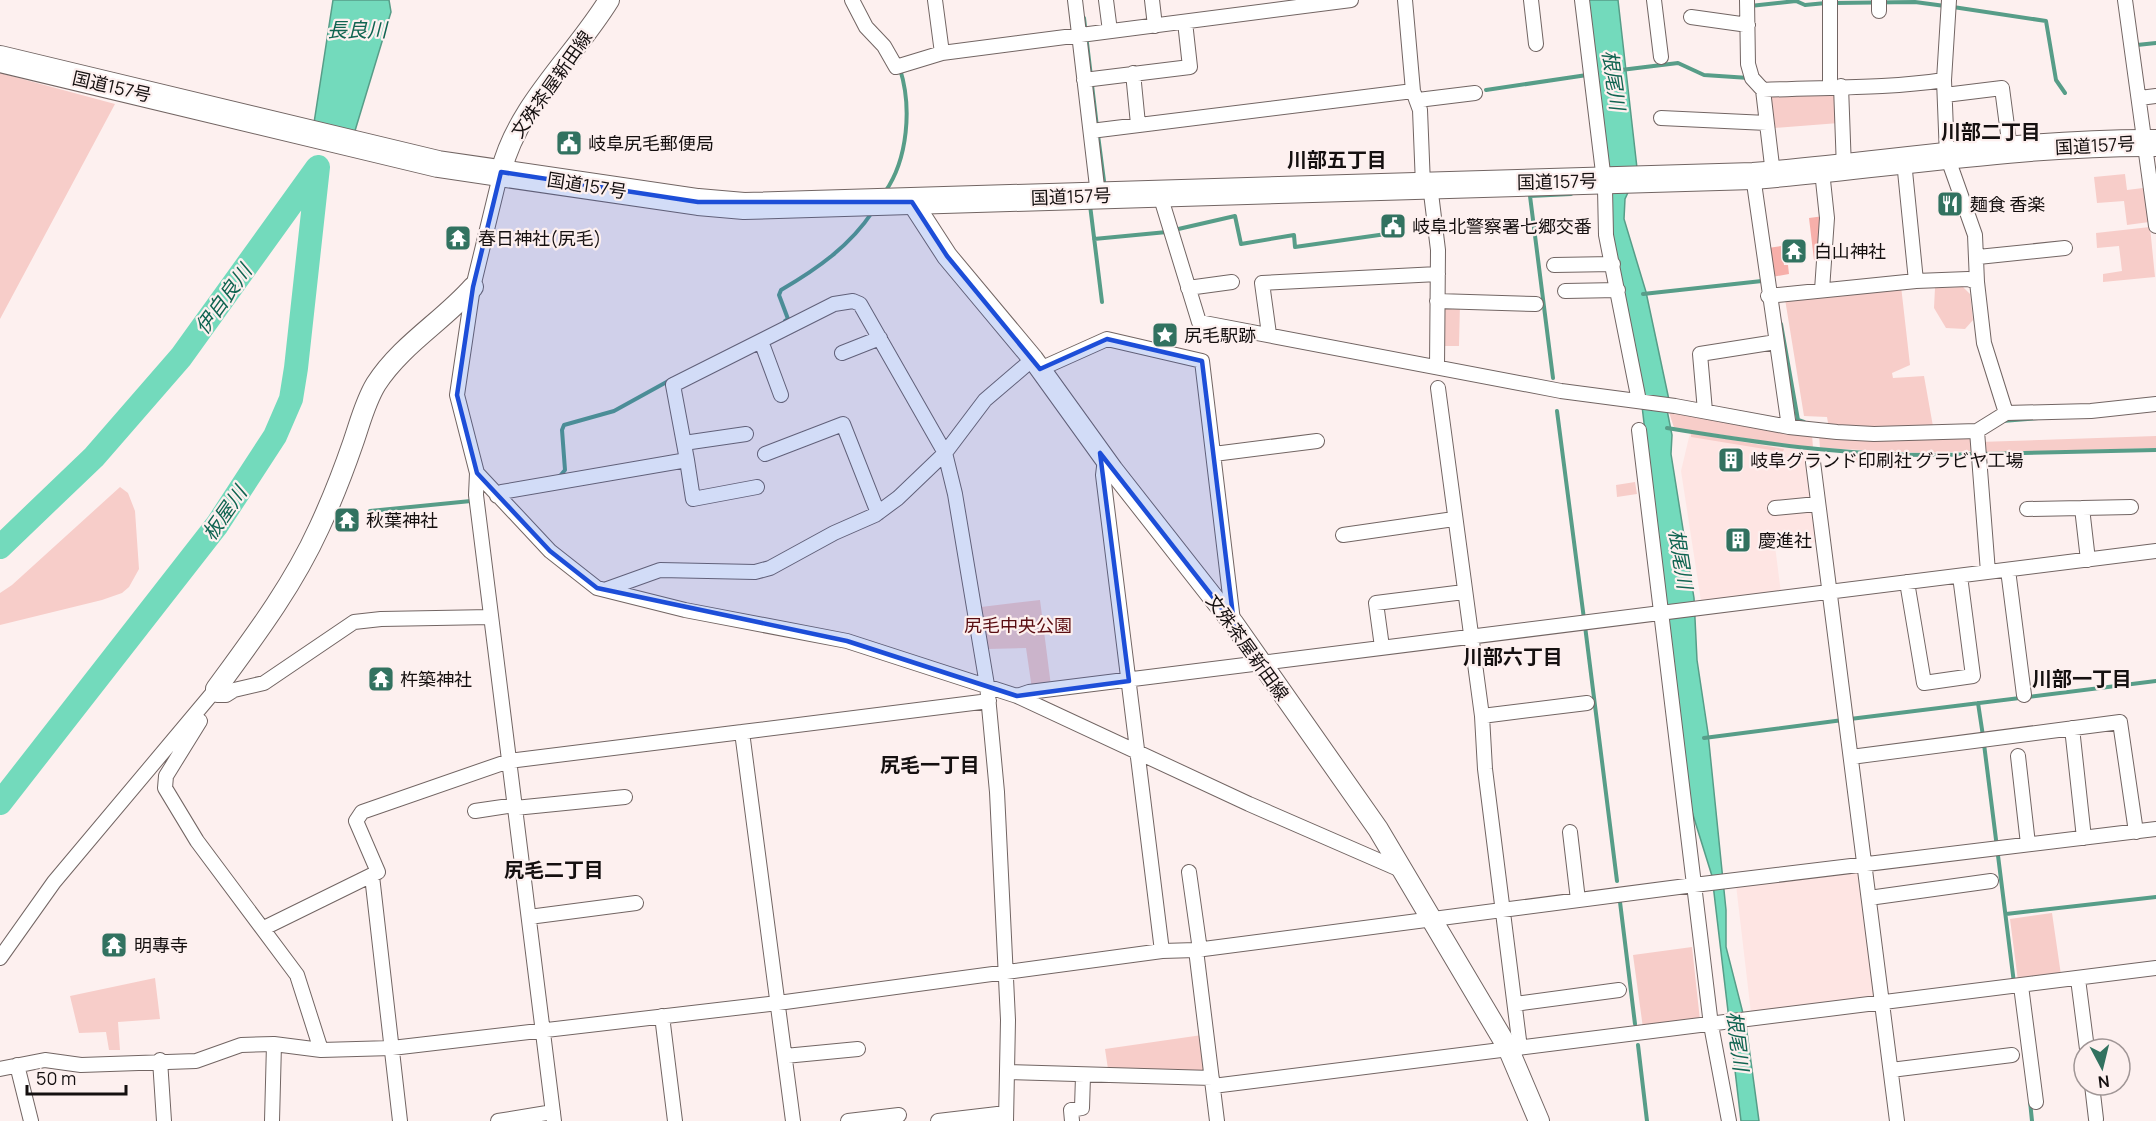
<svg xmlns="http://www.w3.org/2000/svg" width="2156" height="1121" font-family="Manrope,'Noto Sans JP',sans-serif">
<rect width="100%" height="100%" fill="#fdf0ef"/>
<path fill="#fee5e3" d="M1690,433L1810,451L1818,542L1775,546L1781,593L1701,601L1681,471Z
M1862,870L1877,997L1751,1013L1736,885Z"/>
<path fill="#f7cdc9" d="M0,73L115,104L0,319Z
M1837,91L1839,123L1774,128L1771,95Z
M2125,174L2127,190L2143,188L2149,222L2127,225L2124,201L2097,203L2094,177Z
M2150,227L2155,277L2103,282V274L2122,271L2119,246L2097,248L2096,233Z
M1901,286L1910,365L1892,373L1893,378L1924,376L1934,432L1829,429L1827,417L1804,416L1785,299Z
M1963,287L1970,294L1973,320L1965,329L1946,328L1934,308L1935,288Z
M1437,302L1460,303L1459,346H1438Z
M1668,409L1812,434L1813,448L1674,428Z
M1691,433L1784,449L1783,452L1691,437Z
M1819,434H1973L1976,451L1924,453L1820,448Z
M2156,436V448L1980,453L1979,442Z
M1845,454L1872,456L1873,460L1847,463Z
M1877,458L1899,459L1900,468L1877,469Z
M1635,482L1637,494L1617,497L1616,485Z
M120,487L128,493L135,511L139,569L129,587L122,593L102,600L0,625V593L12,585Z
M1040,600L1051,686L1032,689L1026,648L987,649L981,607Z
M2052,913L2061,975L2018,981L2010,919Z
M1692,947L1700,1020L1643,1028L1633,955Z
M155,978L160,1019L118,1022L120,1050H109L106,1032L79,1033L70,996Z
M1202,1035L1206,1068L1204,1073L1108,1069L1105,1049Z"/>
<path fill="#f7afaa" d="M1824,216L1822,259L1814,260L1809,218Z
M1781,246L1784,265H1788L1789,274L1772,277L1768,248Z"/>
<path fill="#73dabc" stroke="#579d88" stroke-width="1.5" d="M333,0H389L391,12L354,134L314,123Z
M1588,0H1618L1637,168L1607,171Z
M1630,188L1625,199L1624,219L1646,292L1669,400L1643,397L1609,235V190Z
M1642,406L1667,410L1672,435L1671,454L1694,598L1697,660L1708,733L1726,910V947L1746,1025L1759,1121H1741L1712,876L1689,802Z"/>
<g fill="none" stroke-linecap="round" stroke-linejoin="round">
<path stroke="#579d88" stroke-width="4" d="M1833,3L1915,2L1945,6
M1750,6L1796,1L1805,5L1826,3
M1953,7L2046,21L2056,80L2065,93
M1084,18L1097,127
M2137,45L2156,43
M1621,70L1678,63L1704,75L1749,78
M1486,90L1587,75
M1098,135L1104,181L1101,186
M885,192C908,159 912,107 900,69
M1090,205L1102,302
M1174,230L1235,216L1241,244L1294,235L1295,247L1386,234
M1094,239L1167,232
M1643,294L1762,281
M785,321L788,319L779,295L781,290C817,269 850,246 873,211
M1781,324L1798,420L1804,422
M1553,378L1530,196L1571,194
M1557,411L1584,619
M2002,421L2051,417
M1667,428C1771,445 1869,459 1975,454
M1983,454L2156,450
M560,476L565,470L562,430L564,425L614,411L672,379
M370,511L471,501
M1585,626L1617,881
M1978,703L1983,736
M1850,719L2156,681
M1704,738L1843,720
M1984,744L2014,983
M1620,902L1635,1024
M2006,914L2156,897
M1638,1045L1647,1121
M2030,1101L2032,1121"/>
<path stroke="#73dabc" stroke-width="24" d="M0,547L94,457L181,357L317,168
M0,803L217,525L275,436L291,399L296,368L318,167"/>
<defs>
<path id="street" d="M852,0L866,27L884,46L896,67L942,53L1351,0
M935,0L942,53
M1075,0L1098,195
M1106,0L1110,31
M1152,0L1155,26
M1405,0L1413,91L1420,110L1423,185
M1531,0L1536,44
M1582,0L1605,189L1606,235L1639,401
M1654,0L1661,57
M1747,0L1748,64L1752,78L1763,90L1773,174
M1830,0V87
M1879,0V11
M2125,0L2156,226
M1691,17L1748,25
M1133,73L1138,124
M1084,80L1190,67L1185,22
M1944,80L1949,0
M1841,86L1844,169
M1763,90C1824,87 1884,89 1944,80L1947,156L1975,235L1977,282
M1945,95L2002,88L2010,149
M2140,98L2156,96
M1418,100L1475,93
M1661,118L1767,123
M1091,131L1413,91
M1904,161L1916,281
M501,172L473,287L457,395L477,473L476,495L554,1121
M1753,176L1789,427
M1430,185L1438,250L1437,367
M1160,195L1199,322L1561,391L1675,406L1789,427L1837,432L1874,434L1977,431L2006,413L2091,411L2156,404
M1978,257L2065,248
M1554,265L1613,264
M1188,288L1232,282
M1822,290L1827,218L1822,171
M1565,291L1618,290
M1768,296L1916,281L1968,279L1977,282L1984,343L2006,413
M1437,301L1536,304
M1269,334L1262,283L1438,274
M761,341L781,395
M842,353L880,338
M1040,369L1107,339L1202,361L1233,621
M1438,388L1482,716L1485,769L1520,1048
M1705,411L1700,354L1776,342
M1639,430L1711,1025L1729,1121
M1977,431L1988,572
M684,443L746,434
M765,454L843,424L878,513
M1214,454L1317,441
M1105,459L1103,475L1162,951
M687,460L693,499L757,487
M1813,462L1897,1121
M477,473L550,551L597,588L685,610L847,641L1017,696L1249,804L1403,871
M497,496L502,492L687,460L673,385L834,304L853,301L860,304L945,453L955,494L987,685L997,792L1008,1020L1006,1121
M1775,508L1817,504
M2082,508L2131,507
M2027,509L2082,508L2088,560
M1343,535L1454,519
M2008,570L2024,695
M1907,582L1924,683L1973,676L1960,576
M607,589L660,570L755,572L770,568L834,533L875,515L898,498L945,453L985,400L1033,359
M1382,647L1376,603L1464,592
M1017,696L1029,692L2156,551
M1482,716L1587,703
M200,721L166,776L165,788L197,841L297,975L321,1050
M2072,728L2084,838
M742,732L989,701
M2018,756L2028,844
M1851,757L2120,722L2136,832
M515,808L625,797
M475,811L515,805
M1570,832L1578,900
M1189,872L1200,950
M372,876L400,1121
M1869,898L1991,881
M529,917L636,903
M264,928L378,872L356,821L362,812L509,761L742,732L793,1121
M1196,950L1217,1121
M0,958L54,882L216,689L217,695H226L234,690L264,683L354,622L381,619L491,617
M2078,979L2087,1049
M2021,986L2036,1102
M1515,1004L1619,990
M662,1016L675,1121
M785,1056L858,1049
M160,1060L164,1121
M17,1065L31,1121
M0,1069L45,1060L81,1065L196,1061L241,1045L274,1044L321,1050L392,1048L778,1003L1162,951L1196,950L1694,885L2156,829
M1891,1070L2012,1055
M1007,1072L1212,1078
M2092,1085L2096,1119
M1213,1086L2156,968
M272,1121L274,1044
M498,1121L553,1112
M848,1121L899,1115
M938,1121L1006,1113
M1072,1121L1071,1110L1082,1108L1083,1076"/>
<path id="secondary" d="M501,172C517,106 574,57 609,0
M912,202L947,256L1033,359L1113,470L1234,624L1378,829L1508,1048L1539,1121
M216,689C254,637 292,587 319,528C332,500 343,472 353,443C360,423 365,402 376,384C401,345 443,321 473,287"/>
<path id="highway" d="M0,59L438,164L698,202L744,206L1753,176C1887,165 2021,142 2156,143"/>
</defs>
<use href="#street" stroke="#726563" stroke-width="16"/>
<use href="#secondary" stroke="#726563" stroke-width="22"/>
<use href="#highway" stroke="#726563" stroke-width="28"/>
<use href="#street" stroke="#fff" stroke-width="14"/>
<use href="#secondary" stroke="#fff" stroke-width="20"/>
<use href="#highway" stroke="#fff" stroke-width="26"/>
</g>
<path fill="#1d4ed8" fill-opacity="0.2" stroke="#1d4ed8" stroke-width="4.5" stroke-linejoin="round" d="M501,172L698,202H912L947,256L1040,369L1107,339L1202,361L1234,624L1100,453L1129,681L1017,696L847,641L597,588L550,551L477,473L457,395L473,287Z"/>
<defs>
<symbol id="civic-square" viewBox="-11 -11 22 22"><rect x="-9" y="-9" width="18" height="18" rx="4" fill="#327260" stroke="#fdf0ef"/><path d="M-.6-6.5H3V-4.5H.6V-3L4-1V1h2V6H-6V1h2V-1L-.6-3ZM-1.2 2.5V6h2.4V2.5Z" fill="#fff"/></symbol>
<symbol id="restaurant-square" viewBox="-11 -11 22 22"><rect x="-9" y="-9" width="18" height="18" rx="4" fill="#327260" stroke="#fdf0ef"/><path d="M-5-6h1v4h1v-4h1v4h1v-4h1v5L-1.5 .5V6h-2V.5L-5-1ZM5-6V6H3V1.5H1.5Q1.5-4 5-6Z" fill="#fff"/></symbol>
<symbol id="temple-square" viewBox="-11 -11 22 22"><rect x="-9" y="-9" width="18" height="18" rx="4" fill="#327260" stroke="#fdf0ef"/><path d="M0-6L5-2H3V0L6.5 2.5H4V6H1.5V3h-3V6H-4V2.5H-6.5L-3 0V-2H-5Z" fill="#fff"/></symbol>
<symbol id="sight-square" viewBox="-11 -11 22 22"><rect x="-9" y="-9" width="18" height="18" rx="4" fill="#327260" stroke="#fdf0ef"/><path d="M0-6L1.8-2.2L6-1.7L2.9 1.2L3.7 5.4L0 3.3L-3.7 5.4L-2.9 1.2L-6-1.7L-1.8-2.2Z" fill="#fff"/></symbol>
<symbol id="building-square" viewBox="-11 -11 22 22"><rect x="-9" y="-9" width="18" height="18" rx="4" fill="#327260" stroke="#fdf0ef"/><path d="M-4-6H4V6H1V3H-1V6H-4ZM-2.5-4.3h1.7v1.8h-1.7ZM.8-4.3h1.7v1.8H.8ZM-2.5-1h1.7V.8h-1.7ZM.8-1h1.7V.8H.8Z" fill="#fff"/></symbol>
</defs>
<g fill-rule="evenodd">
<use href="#civic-square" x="554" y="128" width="30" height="30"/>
<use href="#restaurant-square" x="1935" y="189" width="30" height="30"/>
<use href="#civic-square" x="1378" y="211" width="30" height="30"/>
<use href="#temple-square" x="443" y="223" width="30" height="30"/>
<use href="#temple-square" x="1779" y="236" width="30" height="30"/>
<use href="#sight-square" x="1150" y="320" width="30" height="30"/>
<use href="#building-square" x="1716" y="445" width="30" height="30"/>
<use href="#temple-square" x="332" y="505" width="30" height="30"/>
<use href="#building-square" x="1723" y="525" width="30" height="30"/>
<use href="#temple-square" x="366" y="664" width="30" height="30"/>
<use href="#temple-square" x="99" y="930" width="30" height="30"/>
</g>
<g text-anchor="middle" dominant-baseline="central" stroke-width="4.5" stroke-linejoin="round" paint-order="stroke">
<g font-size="18" fill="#151010" stroke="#fdf0ef">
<text transform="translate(551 84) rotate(-55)">文殊茶屋新田線</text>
<text transform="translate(112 86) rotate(13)">国道157号</text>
<text transform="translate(2095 145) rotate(-3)">国道157号</text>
<text transform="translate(1557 181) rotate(-1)">国道157号</text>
<text transform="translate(587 185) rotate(9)">国道157号</text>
<text transform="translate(1071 196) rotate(-2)">国道157号</text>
<text transform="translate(1248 647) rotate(54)">文殊茶屋新田線</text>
</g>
<g font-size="18" fill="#151010" stroke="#fdf0ef" text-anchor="start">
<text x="588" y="143">岐阜尻毛郵便局</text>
<text x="1970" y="204">麺食 香楽</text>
<text x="1412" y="226">岐阜北警察署七郷交番</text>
<text x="478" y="238">春日神社(尻毛)</text>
<text x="1814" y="251">白山神社</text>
<text x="1184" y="335">尻毛駅跡</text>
<text x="1750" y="460">岐阜グランド印刷社 グラビヤ工場</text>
<text x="366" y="520">秋葉神社</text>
<text x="1758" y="540">慶進社</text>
<text x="400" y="679">杵築神社</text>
<text x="134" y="945">明專寺</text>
</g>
<g font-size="18" fill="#5a0d12" stroke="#fdf0ef">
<text x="1018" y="625">尻毛中央公園</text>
</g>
<g font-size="20" font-style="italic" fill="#106451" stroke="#fdf0ef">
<text x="357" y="29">長良川</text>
<text transform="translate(1614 80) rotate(82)">根尾川</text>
<text transform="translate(223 299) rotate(-54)">伊自良川</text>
<text transform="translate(224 513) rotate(-55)">板屋川</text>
<text transform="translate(1681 559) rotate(81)">根尾川</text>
<text transform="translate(1738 1041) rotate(83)">根尾川</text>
</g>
<g font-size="20" font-weight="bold" fill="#151010" stroke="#fdf0ef">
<text x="1991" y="131">川部二丁目</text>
<text x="1337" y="159">川部五丁目</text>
<text x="1513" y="656">川部六丁目</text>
<text x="2082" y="678">川部一丁目</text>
<text x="930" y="764">尻毛一丁目</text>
<text x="554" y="869">尻毛二丁目</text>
</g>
</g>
<g transform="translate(2102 1067) rotate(173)"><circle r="28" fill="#fdf0ef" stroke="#a09696" stroke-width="1.5"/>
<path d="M0-4.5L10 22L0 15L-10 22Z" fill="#327260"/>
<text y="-9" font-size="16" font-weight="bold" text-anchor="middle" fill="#151010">N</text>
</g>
<path d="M27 1085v9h99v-9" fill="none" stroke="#151010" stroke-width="3"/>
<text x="36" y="1085" font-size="18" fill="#151010" stroke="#fdf0ef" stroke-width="4.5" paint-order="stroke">50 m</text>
</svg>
